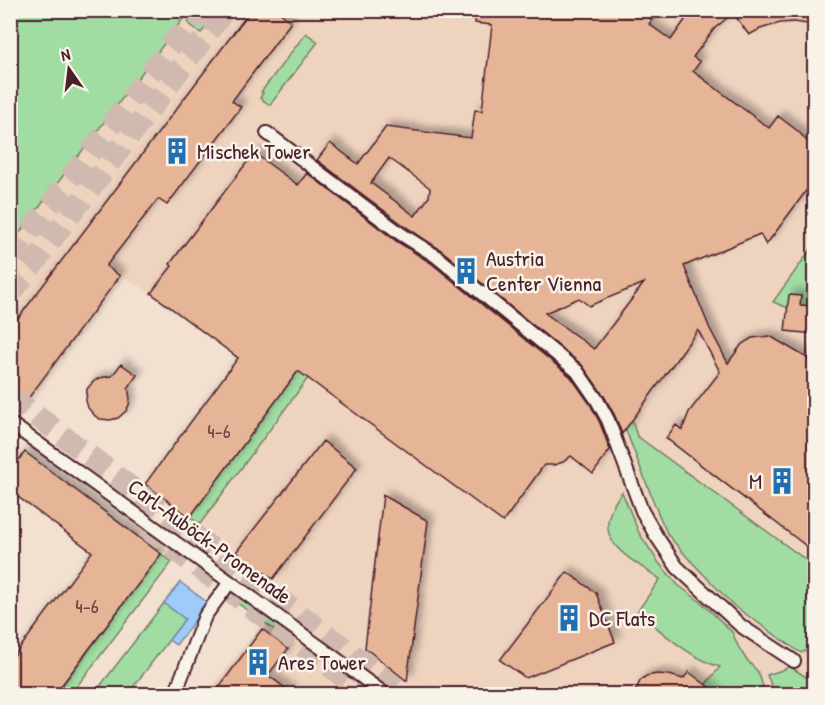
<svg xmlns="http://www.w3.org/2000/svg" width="825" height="705" font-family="'Patrick Hand',sans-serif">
<defs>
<filter id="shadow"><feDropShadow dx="5.5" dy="-5.5" stdDeviation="3" flood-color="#0004"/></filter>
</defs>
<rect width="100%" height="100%" fill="#f2e0d0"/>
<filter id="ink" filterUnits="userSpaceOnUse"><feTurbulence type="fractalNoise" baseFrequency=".0167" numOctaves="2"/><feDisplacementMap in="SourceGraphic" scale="12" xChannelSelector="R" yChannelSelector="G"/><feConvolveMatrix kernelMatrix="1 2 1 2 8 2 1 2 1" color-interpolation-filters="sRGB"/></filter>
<g filter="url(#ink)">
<path fill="#eed3bf" d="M189,11H814V694H206L289,592L200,524L307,378L169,270L151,293L106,266L11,329L10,244Z"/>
<path fill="#a1dda3" stroke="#767e67" stroke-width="1.5" d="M11,10L189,11L11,244L10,11Z
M197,11H219L201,33L188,23Z
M306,33L318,42L270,105L260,98L263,93L261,92Z
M814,245V306L800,305L801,296L790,295L788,308L773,302Z
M298,371L308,378L200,524L190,517Z
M620,415L632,420L637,436L814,566V647L801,653L734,606L687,557L668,535L658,513Z
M622,492L639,533L659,563L678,585L702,603L732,632L739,648L746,659L758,672L763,686L757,694H714L715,693L705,685L720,667C689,658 663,632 637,612L660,579C625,555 586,539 622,492Z
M161,554L172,562L71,694H69L61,687Z
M229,589L280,625L276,631L225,594Z
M164,603L185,619L128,694H94Z
M789,666L814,682V686L795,694H775L767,675L785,669Z"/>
<path fill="#9ecbf9" stroke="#7c86a7" stroke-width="1.5" d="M180,582L208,603L176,645L169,640L185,619L164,603Z"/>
<path fill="#e6b597" stroke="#4a1f2b" stroke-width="1.5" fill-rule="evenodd" filter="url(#shadow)" d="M251,10H277L291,22L232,101L241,107L167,205L158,199L106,266L120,276L15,416L10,415V329Z
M476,10H639L652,20L649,24L671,40L692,10H814V25L794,22L780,23L760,29L749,35L733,13L714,29L693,57L700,62L693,71L769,128L778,116L799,132L811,146L814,155V170L811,182L806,191L766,245L760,234L684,266L710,329L728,363L742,344L752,338L770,336L814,362V552L666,438L676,425L682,430L689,412L720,372L698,330L622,434L615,416L604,396L582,365L441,250L406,227L317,160L330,143L358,164L386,127L471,138L475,110L482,111L492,25L475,23ZM389,158L430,188L429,197L415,216L371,183ZM644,283L594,349L545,313L579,298L589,306Z
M254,153L298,185L307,173L396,241L431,263L571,377L590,404L600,423L610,450L593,474L571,456L563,462L554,465H544L503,522L298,371L190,517L145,484L238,358L151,293L172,266L170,264L181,249Z
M789,295L801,296L800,305L814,306V334L785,331Z
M121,364L137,375L128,388L130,398L129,405L126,411L118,418L110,420L100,419L95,416L88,408L86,401L87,389L93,382L99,378L112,376Z
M323,441L357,468L273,579L236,552Z
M25,452L161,554L55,694H10V661L92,552L10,491V471Z
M383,495L428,521L407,681L365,648Z
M567,572L596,593L615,642L526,678L500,660Z
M262,629L288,649L268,675L293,694H214Z
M689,672L718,694H634L640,681L646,676L657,674L669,675L683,679Z"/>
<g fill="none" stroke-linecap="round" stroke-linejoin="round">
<path stroke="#d0b9af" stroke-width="22" stroke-dasharray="22 11" stroke-linecap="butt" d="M10,258L198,10
M10,295L225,10
M10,396L405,694
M145,527L366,694"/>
<defs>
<path id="pedestrian" d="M267,133L401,234L436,256L577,371L597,400L608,420L642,511L655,534L677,567L741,626L794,661
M10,423L385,694
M175,694L205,616L230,582"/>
</defs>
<use href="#pedestrian" stroke="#4a1f2b" stroke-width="16"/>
<use href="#pedestrian" stroke="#f7f3e8" stroke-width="12"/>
</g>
</g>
<defs>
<symbol id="building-bare" viewBox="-9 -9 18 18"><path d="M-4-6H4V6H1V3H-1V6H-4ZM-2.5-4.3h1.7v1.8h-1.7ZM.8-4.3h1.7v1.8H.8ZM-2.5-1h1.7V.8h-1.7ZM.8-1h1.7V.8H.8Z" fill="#1f6fb2" stroke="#f7f3e8" stroke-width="2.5" paint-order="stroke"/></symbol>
</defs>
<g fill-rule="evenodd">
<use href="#building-bare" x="158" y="132" width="38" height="38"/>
<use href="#building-bare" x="447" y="252" width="38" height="38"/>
<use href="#building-bare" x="763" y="462" width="38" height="38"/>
<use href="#building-bare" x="550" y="599" width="38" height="38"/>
<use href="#building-bare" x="239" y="643" width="38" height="38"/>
</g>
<g text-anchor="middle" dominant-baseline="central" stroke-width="5" stroke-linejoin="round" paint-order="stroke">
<g font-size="20" fill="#714446">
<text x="219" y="430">4-6</text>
<text x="87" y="605">4-6</text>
</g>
<g font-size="22" fill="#4a1f2b" stroke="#f7f3e8" text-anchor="start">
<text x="197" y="151">Mischek Tower</text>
<text x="486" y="258">Austria<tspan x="486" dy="25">Center Vienna</tspan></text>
<text x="762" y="481" text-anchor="end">M</text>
<text x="589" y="618">DC Flats</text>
<text x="278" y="662">Ares Tower</text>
</g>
<g font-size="22" fill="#4a1f2b" stroke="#f7f3e8">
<text transform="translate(210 541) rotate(36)">Carl-Auböck-Promenade</text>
</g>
</g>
<rect width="825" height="705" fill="none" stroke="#f7f3e8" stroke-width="36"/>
<rect x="18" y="18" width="789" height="669" fill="none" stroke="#4a1f2b" stroke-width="2" filter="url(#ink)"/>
<g transform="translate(69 69) rotate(346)" stroke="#f7f3e8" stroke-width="4.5" paint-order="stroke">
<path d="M0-4.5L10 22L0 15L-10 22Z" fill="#4a1f2b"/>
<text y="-9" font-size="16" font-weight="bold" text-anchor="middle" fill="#4a1f2b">N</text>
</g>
</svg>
